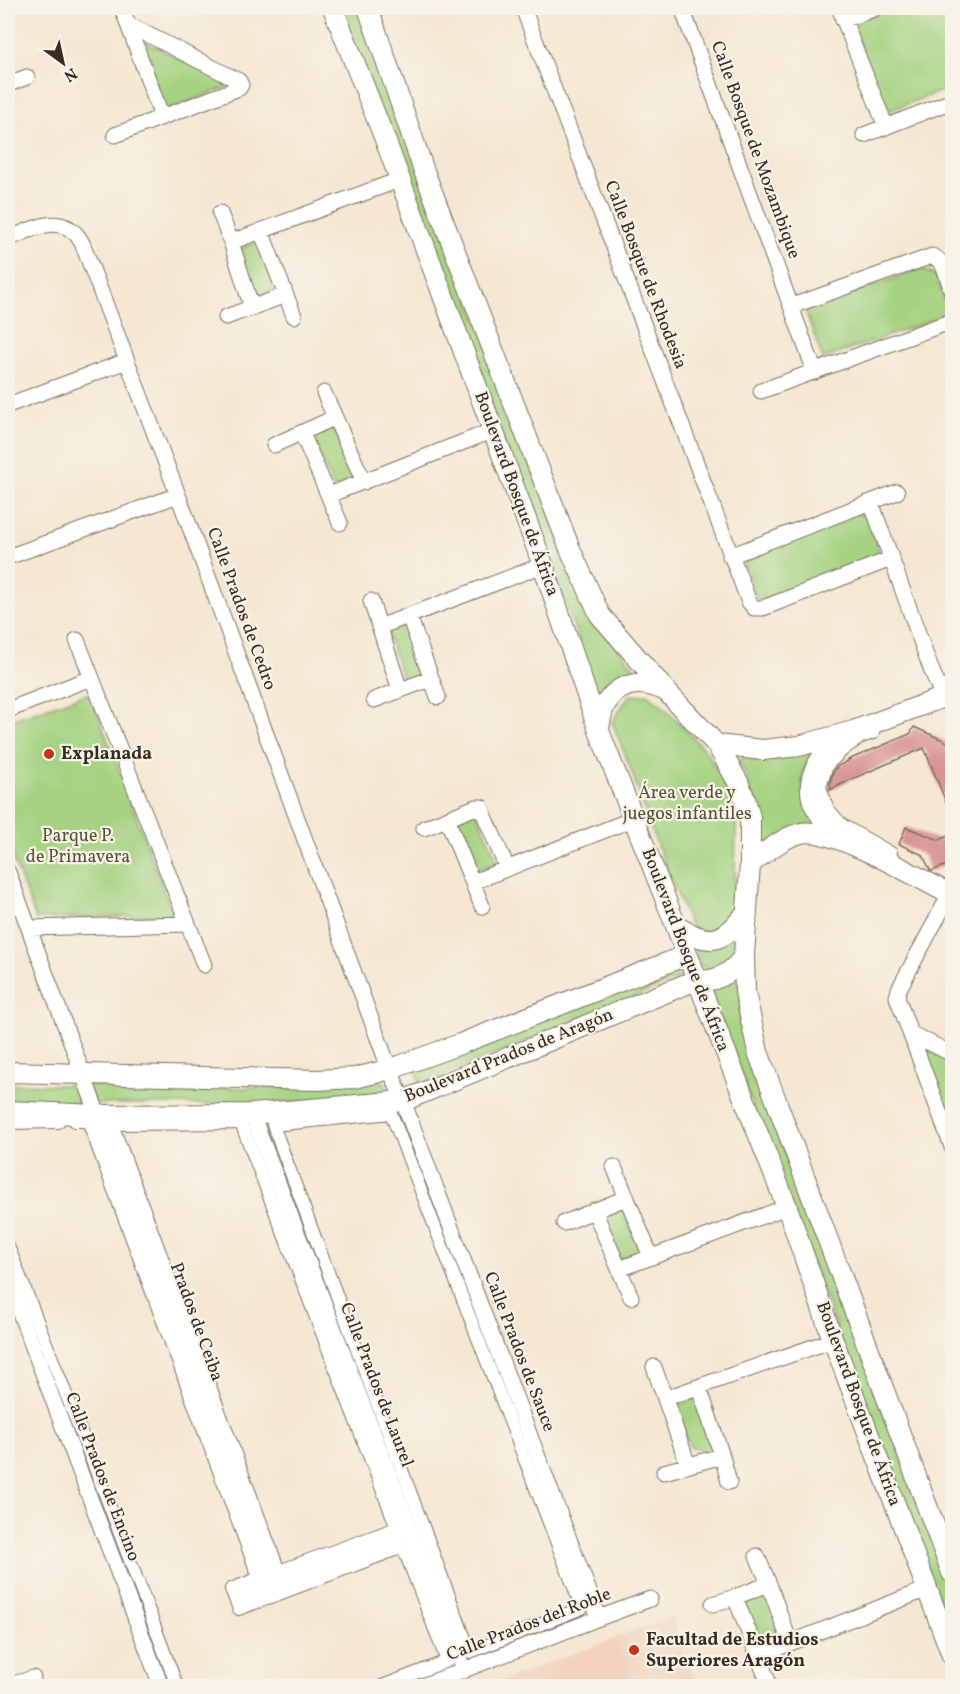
<svg xmlns="http://www.w3.org/2000/svg" width="960" height="1694" font-family="Vollkorn,serif">
<rect width="100%" height="100%" fill="#f7f3e8"/>
<filter id="ink" filterUnits="userSpaceOnUse"><feTurbulence type="fractalNoise" baseFrequency=".0167" numOctaves="2"/><feDisplacementMap in="SourceGraphic" scale="12" xChannelSelector="R" yChannelSelector="G"/><feConvolveMatrix kernelMatrix="1 2 1 2 8 2 1 2 1" color-interpolation-filters="sRGB"/></filter>
<filter id="wash" filterUnits="userSpaceOnUse"><feTurbulence type="fractalNoise" baseFrequency=".008" numOctaves="4" result="noise"/><feDisplacementMap in="SourceGraphic" scale="24" xChannelSelector="R" yChannelSelector="G"/><feGaussianBlur stdDeviation="1.35" result="paint"/><feColorMatrix in="noise" values="0 0 0 0 0 0 0 0 0 0 0 0 0 0 0 0 0 1.4 0 .05"/><feComposite in="paint" operator="in"/></filter>
<g filter="url(#wash)">
<rect width="100%" height="100%" fill="#f5e7d1"/>
<path fill="#f2d4be" d="M671,1617L697,1686H488Z"/>
<path fill="#a5d381" stroke="#707e50" stroke-width="1.5" d="M339,8H359L590,615L642,677C621,680 609,681 597,700L579,640Z
M891,8H952V87L891,110L883,106L854,30L857,21Z
M141,40L233,85L163,111Z
M259,241L277,289L256,299L239,249Z
M920,269L936,275L949,314L823,359L805,310Z
M332,425L357,479L334,488L311,435Z
M856,512L869,519L881,557L758,602L742,559Z
M405,624L424,677L405,685L386,631Z
M90,693L173,915L36,919L8,845V721Z
M648,694L666,709L708,754L725,785L736,822L734,925L713,933H693L654,837L630,767L612,722L629,696Z
M819,749L804,769L802,783L821,825L760,845L759,815L746,776L737,758C767,760 789,758 819,749Z
M476,810L498,862L477,871L456,818Z
M739,935L738,953L719,969L708,971L699,963L694,946Z
M678,968L682,971L683,977L421,1085L415,1069Z
M737,975L745,1036L762,1091L952,1592V1636L707,984Z
M923,1046L952,1062V1129Z
M379,1079L384,1082L387,1088L385,1093L261,1105L8,1103V1084L241,1088Z
M623,1207L641,1251L620,1259L602,1216Z
M697,1399L718,1454L689,1446L675,1405Z
M768,1592L783,1635L762,1643L743,1602Z"/>
<g id="blocks">
<path fill="#d79594" d="M914,727L952,744V817L924,748L852,779L830,790V782L834,770L838,766L848,761V760L910,734Z
M906,827L939,840L952,834V863L932,871L930,870L923,855L899,844Z"/>
</g>
</g>
<g filter="url(#ink)">
<use href="#blocks" fill-opacity="0" stroke="#7c6c5d" stroke-width="1.5"/>
<g fill="none" stroke-linecap="round" stroke-linejoin="round">
<defs>
<path id="pedestrian" d="M873,733L861,737L845,748L827,765L820,787L828,809L842,825L891,853
M391,1113L582,1608L470,1652L273,1125Z
M75,1121H88L259,1578L231,1589L239,1609L403,1547L447,1661L382,1686
M8,1123L58,1122
M241,1123L397,1528L279,1571L112,1124Z
M8,1246L102,1486L177,1686"/>
<path id="minor" d="M122,8L162,117
M523,8L749,602L754,608H763L891,559
M682,8L815,372
M839,8L886,127
M843,20L876,8
M8,84L27,77
M115,135L239,88L241,85L239,81L129,25
M864,135L952,101
M220,213L231,242L252,308
M261,231L294,316
M8,239C28,231 56,214 75,233C78,236 81,241 83,245L178,495L385,1057L403,1101L599,1618
M231,242L399,180
M792,306L932,256C945,260 948,280 952,292
M226,317L286,295
M761,391L952,321
M324,393L364,482
M8,405L127,361
M302,433L340,523
M274,445L334,418
M329,495L494,430
M871,502L931,669L943,697
M730,556L897,492
M8,557L178,495
M371,601L400,690
M409,616L438,697
M379,627L543,565
M77,640L204,965
M374,700L430,679
M8,710L91,678
M447,819L482,906
M424,828L476,807H481L507,868
M8,872L272,1584
M473,882L633,819
M950,894L899,989L897,997L952,1147
M29,928L188,924
M910,1033L952,1054
M252,1114L464,1671
M614,1167L651,1257
M594,1210L631,1297
M564,1223L626,1198
M619,1269L787,1207
M8,1281L161,1686
M654,1367L688,1465
M699,1387L722,1456L729,1482
M666,1398L833,1340
M664,1472L722,1456
M757,1556L769,1584L790,1643
M243,1596L411,1532
M735,1597L767,1679
M713,1604L735,1597L769,1584
M757,1656L927,1589
M8,1686L33,1678
M422,1686L599,1618L650,1599"/>
<path id="tertiary" d="M333,8L386,142L543,565L599,731L787,1207L833,1340L952,1655
M368,8L424,171L570,549L600,615L666,691L717,745L738,782L745,799L750,817V864L744,956L745,992L758,1052L952,1573
M599,730C600,722 601,714 604,707C618,680 643,680 666,691
M717,745L763,750L799,746L853,731L952,694
M839,839C830,828 820,817 814,804C803,776 823,750 846,736
M750,864C765,853 783,837 801,833C832,826 921,880 952,895
M676,926C710,946 722,944 746,913
M8,1072L317,1080L355,1078L391,1069L460,1044L687,955
M8,1111L98,1115L252,1114L403,1101L696,980C717,983 732,973 744,956"/>
</defs>
<use href="#pedestrian" stroke="#7c6c5d" stroke-width="14"/>
<use href="#minor" stroke="#7c6c5d" stroke-width="17"/>
<use href="#tertiary" stroke="#7c6c5d" stroke-width="22"/>
<use href="#pedestrian" stroke="#fff" stroke-width="12"/>
<use href="#minor" stroke="#fff" stroke-width="15"/>
<use href="#tertiary" stroke="#fff" stroke-width="20"/>
</g>
</g>
<g fill="#c8321e" stroke="#f7f3e8" stroke-width="2">
<circle cx="49" cy="754" r="6"/>
<circle cx="634" cy="1650" r="6"/>
</g>
<g text-anchor="middle" dominant-baseline="central" stroke-width="4.5" stroke-linejoin="round" paint-order="stroke">
<g font-size="18" fill="#3b2a1e" stroke="#f7f3e8">
<text transform="translate(755 150) rotate(70)">Calle Bosque de Mozambique</text>
<text transform="translate(645 275) rotate(69)">Calle Bosque de Rhodesia</text>
<text transform="translate(516 494) rotate(70)">Boulevard Bosque de África</text>
<text transform="translate(241 609) rotate(70)">Calle Prados de Cedro</text>
<text transform="translate(685 950) rotate(69)">Boulevard Bosque de África</text>
<text transform="translate(509 1056) rotate(-22)">Boulevard Prados de Aragón</text>
<text transform="translate(196 1322) rotate(70)">Prados de Ceiba</text>
<text transform="translate(519 1352) rotate(69)">Calle Prados de Sauce</text>
<text transform="translate(376 1385) rotate(69)">Calle Prados de Laurel</text>
<text transform="translate(858 1404) rotate(70)">Boulevard Bosque de África</text>
<text transform="translate(102 1477) rotate(69)">Calle Prados de Encino</text>
<text transform="translate(529 1625) rotate(-21)">Calle Prados del Roble</text>
</g>
<g font-size="18" font-weight="bold" fill="#3b2a1e" stroke="#f7f3e8" text-anchor="start">
<text x="61" y="754">Explanada</text>
<text x="646" y="1640">Facultad de Estudios<tspan x="646" dy="21">Superiores Aragón</tspan></text>
</g>
<g font-size="18" fill="#565437" stroke="#f7f3e8">
<text x="687" y="793">Área verde y<tspan x="687" dy="21">juegos infantiles</tspan></text>
<text x="78" y="836">Parque P.<tspan x="78" dy="21">de Primavera</tspan></text>
</g>
</g>
<rect width="960" height="1694" fill="none" stroke="#f7f3e8" stroke-width="30"/>
<g transform="translate(63 63) rotate(147)" stroke="#f7f3e8" stroke-width="4.5" paint-order="stroke">
<path d="M0-4.5L10 22L0 15L-10 22Z" fill="#3b2a1e"/>
<text y="-9" font-size="16" font-weight="bold" text-anchor="middle" fill="#3b2a1e">N</text>
</g>
</svg>
